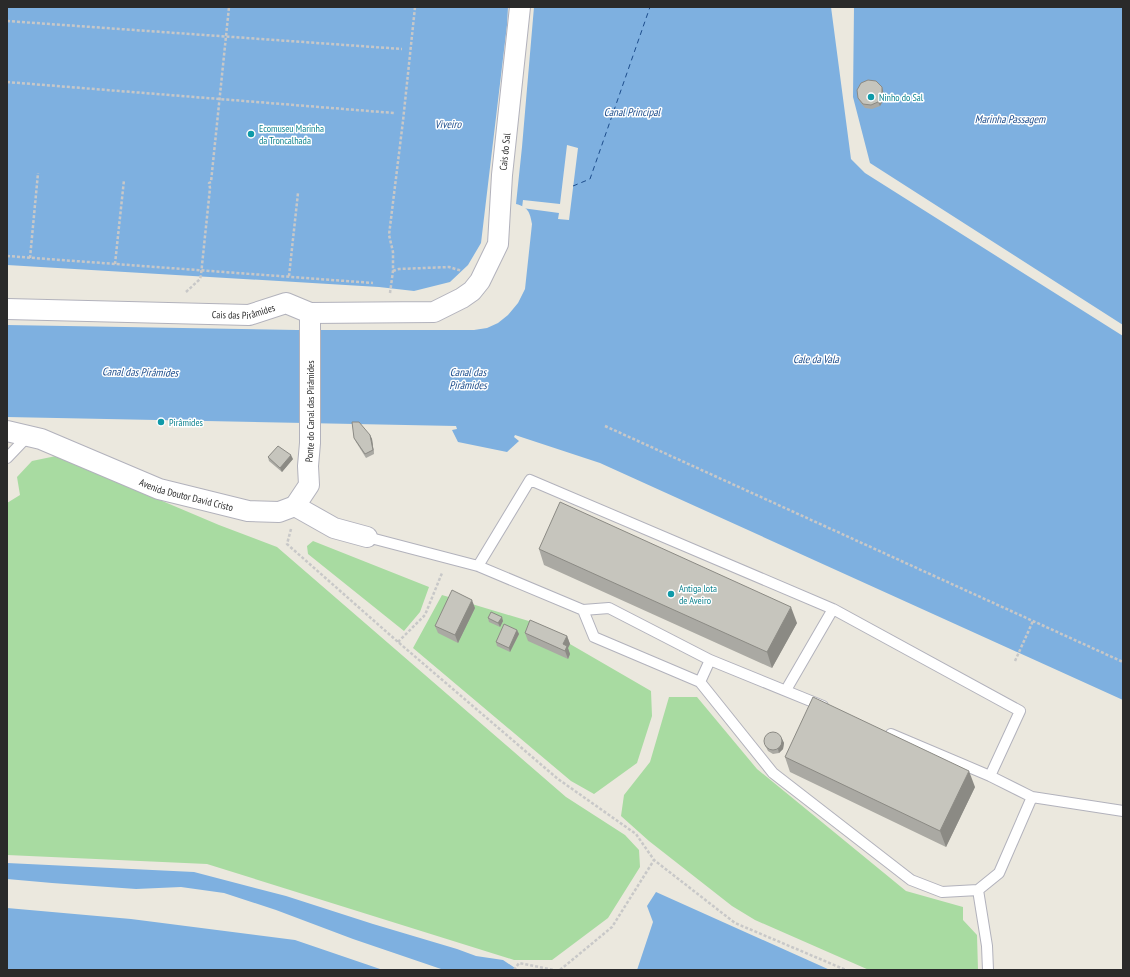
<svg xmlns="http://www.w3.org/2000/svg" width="1130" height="977" font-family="'PT Sans Narrow',sans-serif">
<rect width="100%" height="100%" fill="#ebe8de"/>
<path fill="#a8dba1" d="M56,456L219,525L277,547L566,797L625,835L639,850L640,867L608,918L552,960H514L207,864L7,855V503L20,495L17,477L32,461Z
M313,541L429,587L420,612L404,631L308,554L307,546Z
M442,595L532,622L651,691L652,716L637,763L594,794L571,781L413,648Z
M669,697H697L757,769L906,891L963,907V920L977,935L978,970H869L755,920L732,906L649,841L621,816L624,795L650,762Z"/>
<path fill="#7eb0e0" d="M7,7H508L507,25L481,243L468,265L450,282L414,291L379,287L7,265Z
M534,7H831L851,159L865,173L1123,336V700L600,463L515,435L514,437L519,441L507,452L458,442L452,430L457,429L456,426L7,417V325L297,330H474L487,328L498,323L508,315L518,303L525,289L532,224C530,212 528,207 516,204L522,147Z
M854,7H1123V325L870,163L853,97Z
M7,863L194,872L286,896L373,924L457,949L476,956L503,960L518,970H444L353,939L276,910L224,893L181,887L136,889L52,883L7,879Z
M656,892L830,970H637L653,922L647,906Z
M7,908L131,919L295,940L383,970H7Z"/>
<path fill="#ebe8de" d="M567,145L578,148L569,220L558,219L559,213L522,208L523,200L560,204Z"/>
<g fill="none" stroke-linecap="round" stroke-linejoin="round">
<path stroke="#1d4d8c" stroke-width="1" stroke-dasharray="5 4" stroke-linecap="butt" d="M573,186L590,179L650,7"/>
<defs>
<path id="lane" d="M7,458L28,436
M367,537L478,566L583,610L609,608L710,660L823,706
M478,566L530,480L833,609L786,690
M833,609L1020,711L990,776
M583,610L594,637L700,682L773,773L911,880L942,892L978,890L999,873L1032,797
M700,682L710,660
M891,734L990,776L1032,797L1123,811
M978,890L987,946L988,970"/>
<g id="street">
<path id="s1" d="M7,309L249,315L286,303L310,313L434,312L462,298L472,291L480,281L498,244L502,175L520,7"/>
<path id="s2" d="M7,431L41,439L159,489L248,511L279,512L295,506L334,528L367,537"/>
<path id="s3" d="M295,506L309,485L308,466L310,443V313"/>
</g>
</defs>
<use href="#lane" stroke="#b2b2bc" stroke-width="12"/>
<use href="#street" stroke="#b2b2bc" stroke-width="22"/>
<path stroke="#c8c8c8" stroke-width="2.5" stroke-dasharray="3 2" stroke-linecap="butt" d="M7,21L402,49
M7,82L394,113
M7,256L373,283
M30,258L38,173
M115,264L124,180
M393,271L399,269L449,267L462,271
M289,276L298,193
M186,292L200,279L201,275L210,188L209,183L211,182L229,7
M390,293L393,271V252L389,235L403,121L415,7
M605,426L1123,662
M291,529L287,544L398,642L558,779L636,834L654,860L735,923L846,970
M398,642L425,615L442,573
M1015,661L1033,621
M514,970L519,963L554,970
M560,970L612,927L654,860"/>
<use href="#lane" stroke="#fff" stroke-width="10"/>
<use href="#street" stroke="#fff" stroke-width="20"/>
</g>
<path fill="#aaa9a3" d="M883,91L884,99L880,106L872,109L865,108L860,102L858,98Z
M370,435L372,439L374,454L366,458L356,442L354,438Z
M268,457L293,459L282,472L269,461Z
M539,549L797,623L772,668L544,565Z
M475,608L458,643L438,633L435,626Z
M488,618L503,621L500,627L489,622Z
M517,630L519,634L510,652L497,646L496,642Z
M525,633L567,636L570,644L568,648L570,654L568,659L528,641Z
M782,739L784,743L783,749L779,753L773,754L768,751L765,745Z
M785,757L975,787L946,847L790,772Z"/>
<path fill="#8b8a84" d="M882,87L883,91L884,99L880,106L878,102Z
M370,435L372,439L374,454L373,450Z
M291,455L293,459L282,472L280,468Z
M472,600L475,608L458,643L455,635Z
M791,607L797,623L772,668L767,652Z
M502,617L503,621L500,627L498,623Z
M517,630L519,634L510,652L509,648Z
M567,636L570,644L568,648L570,654L568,659L565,651L563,644Z
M782,739L784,743L783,749L779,753L778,749Z
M969,771L975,787L946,847L940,831Z"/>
<path fill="#c6c5bd" stroke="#8b8a84" d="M868,80L876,81L882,87V95L878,102L871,105L863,104L858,98L857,90L861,83Z
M352,422H359L370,435L373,450L365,454L354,438Z
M278,446L291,455L280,468L268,457Z
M560,502L791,607L767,652L539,549Z
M452,590L472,600L455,635L435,626Z
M491,612L502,617L498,623L488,618Z
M530,620L567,636L563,644L567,646L565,651L525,633Z
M504,624L517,630L509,648L496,642Z
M813,697L969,771L940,831L785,757Z
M764 741a9 9 0 1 1 18 0a9 9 0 1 1-18 0Z"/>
<g fill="#0f9aa8" stroke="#fff" stroke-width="1.5">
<circle cx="871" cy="97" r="4"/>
<circle cx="251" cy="134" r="4"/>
<circle cx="161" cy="422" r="4"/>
<circle cx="671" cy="594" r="4"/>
</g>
<g text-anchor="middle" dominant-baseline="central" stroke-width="3" stroke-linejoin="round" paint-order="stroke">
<g font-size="10" fill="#0d838f" stroke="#fff" text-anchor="start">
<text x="879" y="97">Ninho do Sal</text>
<text x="259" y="128">Ecomuseu Marinha<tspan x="259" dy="12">da Troncalhada</tspan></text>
<text x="169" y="422">Pirâmides</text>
<text x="679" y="588">Antiga lota<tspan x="679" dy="12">de Aveiro</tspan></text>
</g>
<g font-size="10" fill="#2a2a2a" stroke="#fff">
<text stroke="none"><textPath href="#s1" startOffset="621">Cais do Sal</textPath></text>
<text stroke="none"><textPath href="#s1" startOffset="237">Cais das Pirâmides</textPath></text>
<text stroke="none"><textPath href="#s3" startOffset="99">Ponte do Canal das Pirâmides</textPath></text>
<text stroke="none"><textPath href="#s2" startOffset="191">Avenida Doutor David Cristo</textPath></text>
</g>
<g font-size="11" font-style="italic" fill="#1d4d8c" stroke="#fff">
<text x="632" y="112">Canal Principal</text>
<text x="1010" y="119">Marinha Passagem</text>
<text x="448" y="124">Viveiro</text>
<text x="816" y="359">Cale da Vala</text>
<text transform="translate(140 372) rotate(1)">Canal das Pirâmides</text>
<text x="468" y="372">Canal das<tspan x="468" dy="13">Pirâmides</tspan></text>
</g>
</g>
<rect width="1130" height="977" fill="none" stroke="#2a2a2a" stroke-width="16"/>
</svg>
